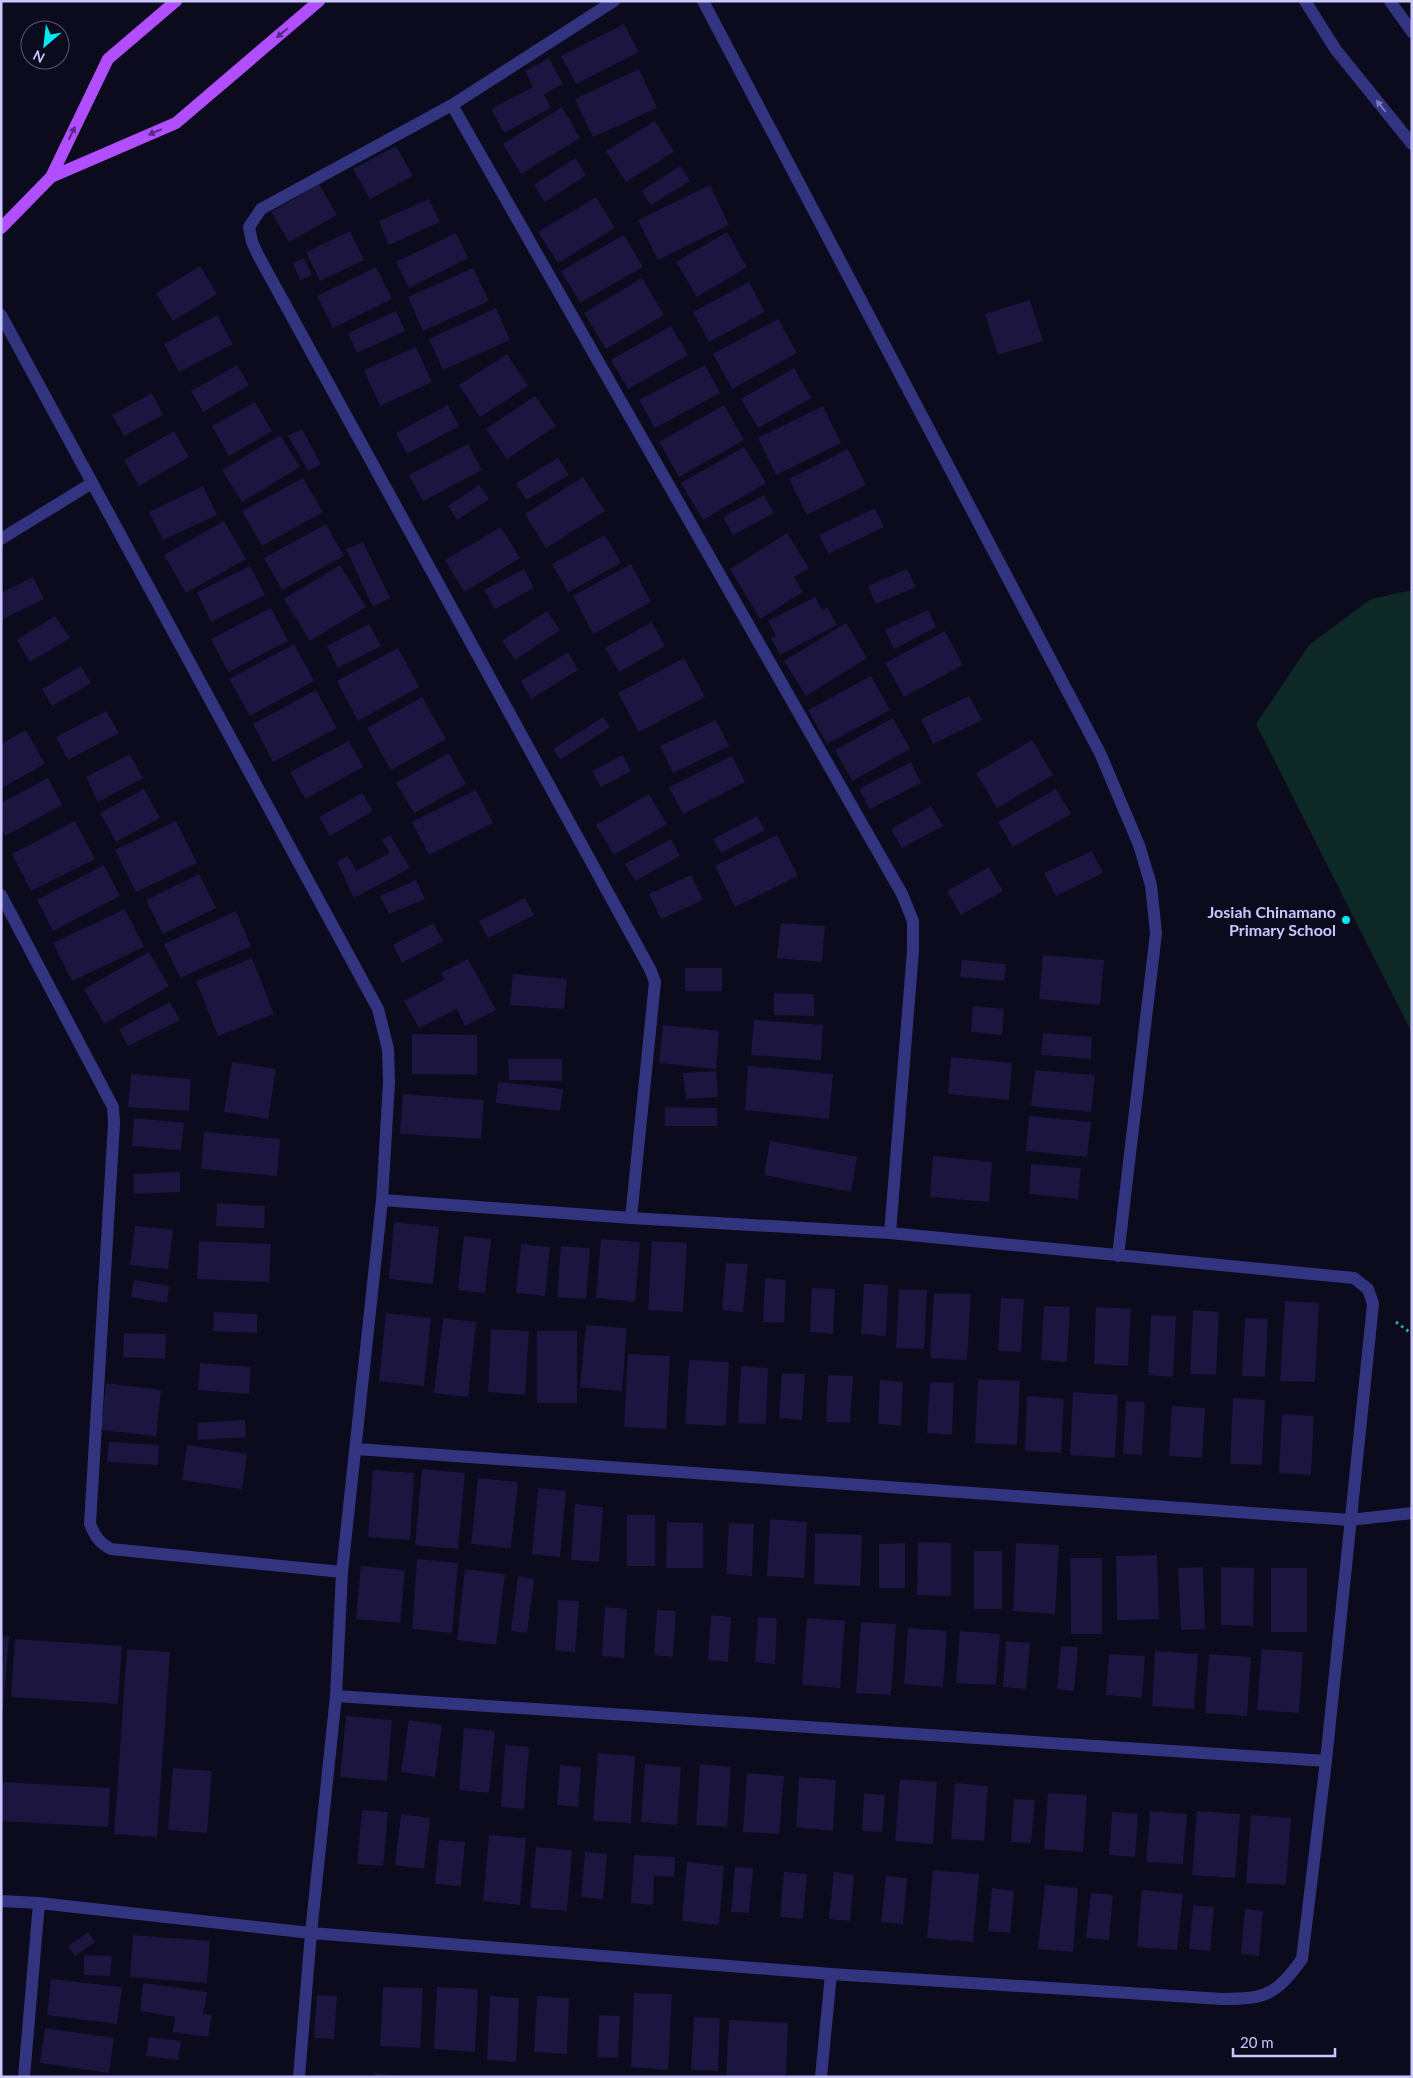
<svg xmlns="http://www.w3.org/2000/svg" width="1413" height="2078" font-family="Lato,sans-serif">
<rect width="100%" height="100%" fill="#0c0a1d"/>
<path fill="#0d2825" d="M1412,590V1033L1256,724L1309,645L1371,599Z"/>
<path fill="#1b1540" d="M624,24L639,52L576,84L561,56Z
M549,58L563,84L544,94L551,108L504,133L491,109L533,87L525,71Z
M639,69L657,108L593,137L575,99Z
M562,107L580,138L521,174L503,144Z
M655,121L674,152L626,182L606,151Z
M396,146L413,176L370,199L353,169Z
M575,158L586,175L545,202L534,185Z
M680,166L690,181L651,205L641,191Z
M319,184L337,215L289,242L271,212Z
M710,185L729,225L658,260L638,220Z
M596,197L615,228L558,263L538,232Z
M429,199L440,222L389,245L379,221Z
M350,231L364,260L320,281L306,252Z
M727,232L747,267L697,297L676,262Z
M456,233L468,258L409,288L396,262Z
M624,235L643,267L580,303L561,271Z
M304,258L312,275L300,280L293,263Z
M200,266L217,294L173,321L156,293Z
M376,267L392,299L333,328L317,296Z
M473,268L489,301L423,331L408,297Z
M642,278L664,315L606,349L584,313Z
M749,282L765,312L709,342L693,312Z
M1030,300L1043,341L998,355L985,314Z
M496,308L510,340L443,370L429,339Z
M396,311L405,331L357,353L348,333Z
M217,315L233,344L179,372L164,344Z
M778,319L797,353L732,389L713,354Z
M671,326L688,355L628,389L611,360Z
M416,347L432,382L380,406L364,370Z
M507,354L528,386L480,417L459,385Z
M237,365L249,385L203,412L191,391Z
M705,365L720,393L655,428L639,400Z
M794,368L811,398L758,428L741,399Z
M152,393L163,415L124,436L112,415Z
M535,396L556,426L507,459L486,429Z
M255,402L272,431L229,456L212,426Z
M448,405L459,426L407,454L396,433Z
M724,405L744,440L679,477L659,442Z
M823,406L841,443L776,475L758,438Z
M302,429L321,464L308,471L288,436Z
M174,431L189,457L139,486L124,460Z
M280,435L300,467L242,502L222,470Z
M468,444L482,470L423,501L409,475Z
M744,447L766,483L703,520L681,483Z
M848,449L866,485L807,515L789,479Z
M558,458L569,475L526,500L516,483Z
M583,477L605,511L546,548L525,514Z
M303,478L323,512L262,546L242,511Z
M479,485L489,499L457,520L448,506Z
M203,486L217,515L163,540L149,512Z
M764,495L774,513L733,535L723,517Z
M875,508L884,527L828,554L819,535Z
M224,521L246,559L186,593L164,555Z
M326,524L344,556L282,590L264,558Z
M501,527L520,558L464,592L445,560Z
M787,533L809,568L794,577L803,592L760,619L730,569Z
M605,535L621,563L568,592L552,564Z
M363,542L390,598L373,607L346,549Z
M631,564L651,602L593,634L573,596Z
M340,565L366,607L310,641L284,599Z
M250,566L265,595L211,622L197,592Z
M524,569L534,588L495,609L484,590Z
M907,569L916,587L876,604L868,586Z
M33,577L44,599L1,620V593Z
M815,597L822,610L827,607L837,625L780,655L771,638L776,636L768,621Z
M271,608L288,641L228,672L211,639Z
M928,610L936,627L894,649L885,630Z
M547,611L560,630L515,660L502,641Z
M55,616L70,638L30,662L17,640Z
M652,622L665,646L619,672L605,648Z
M846,623L867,658L806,696L784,661Z
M369,624L381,646L338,668L327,646Z
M945,631L963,665L904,697L885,663Z
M294,644L314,681L250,716L229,679Z
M398,648L419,687L358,721L337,681Z
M568,652L578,670L531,699L521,681Z
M684,658L705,697L639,732L618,693Z
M81,666L91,683L52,706L42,689Z
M871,676L890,710L827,744L808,710Z
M316,690L337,728L273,762L253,724Z
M969,696L982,720L933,744L921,719Z
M422,697L446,739L391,770L367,728Z
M106,711L119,733L68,760L56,737Z
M603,717L610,727L560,760L553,749Z
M893,718L910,749L852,781L835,750Z
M716,720L729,746L673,773L660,746Z
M26,730L45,764L1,788V744Z
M1032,740L1053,775L997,808L976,773Z
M349,741L363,767L305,799L290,772Z
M449,753L466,784L414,813L396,783Z
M130,754L143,778L98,802L86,777Z
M623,755L631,771L601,787L592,771Z
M732,756L745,782L683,814L669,787Z
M911,762L921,783L870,809L859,789Z
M48,778L62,805L5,836L1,829V803Z
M144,789L160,818L116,842L100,813Z
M1056,789L1071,814L1013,847L998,822Z
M476,790L493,823L429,855L412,822Z
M362,793L373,811L330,836L319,817Z
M649,794L667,824L614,855L596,825Z
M931,806L943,826L902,848L891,829Z
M757,816L765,830L721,853L713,839Z
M75,821L95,859L31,891L12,854Z
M176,821L197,863L136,892L115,850Z
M390,835L410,868L354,898L337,862L348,856L356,871L390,853L382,840Z
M777,835L798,876L735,907L715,866Z
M671,839L680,856L635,881L625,864Z
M1092,851L1103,873L1056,896L1044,873Z
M104,865L120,896L53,931L37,900Z
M989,867L1003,891L961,915L947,891Z
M199,874L216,908L163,934L146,900Z
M691,875L703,900L661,919L649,894Z
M416,880L425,899L389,914L380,896Z
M525,898L534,915L488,938L479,921Z
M125,909L144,947L72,981L53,943Z
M236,911L251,946L180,978L164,944Z
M433,923L443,941L402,963L393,945Z
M781,923L825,926L822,962L777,958Z
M149,952L169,986L104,1024L84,989Z
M1043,955L1104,960L1100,1005L1039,999Z
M252,958L274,1014L218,1036L196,981Z
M468,959L496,1010L465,1026L457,1009L419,1028L404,1001L444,980L441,973Z
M962,960L1006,964L1004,981L960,977Z
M685,968H722V991H685Z
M513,974L567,979L564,1009L510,1005Z
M774,993L814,994V1016L774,1015Z
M170,1002L180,1020L128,1046L119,1029Z
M973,1006L1004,1009L1002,1035L971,1032Z
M754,1020L823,1025L821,1060L751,1055Z
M663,1025L719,1031L716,1069L659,1063Z
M1043,1033L1092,1037L1091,1059L1041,1055Z
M412,1034L477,1035V1075L412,1074Z
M951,1057L1012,1063L1009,1100L948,1094Z
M508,1059H562V1081L509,1080Z
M232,1062L276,1069L268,1119L224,1112Z
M748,1066L833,1074L829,1119L745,1110Z
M1035,1070L1095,1075L1091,1112L1031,1106Z
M716,1071L718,1097L686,1099L683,1073Z
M131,1074L191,1079L189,1111L128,1107Z
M498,1082L563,1089L560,1111L496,1103Z
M403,1094L484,1100L481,1139L400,1134Z
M665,1107L717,1108V1126H665Z
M1029,1116L1091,1122L1087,1157L1026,1151Z
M134,1118L184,1123L181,1150L132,1146Z
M204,1132L280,1139L277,1176L201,1169Z
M770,1141L857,1157L851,1192L764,1175Z
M933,1156L992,1162L989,1202L930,1197Z
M1031,1164L1081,1168L1078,1199L1029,1194Z
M180,1172V1192L134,1194L133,1174Z
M217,1203L265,1206L264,1228L216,1226Z
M394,1222L439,1227L433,1284L389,1279Z
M135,1226L173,1230L168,1269L130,1265Z
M464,1236L491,1239L485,1293L458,1290Z
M601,1239L640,1242L635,1302L596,1298Z
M199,1241L271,1244L269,1282L197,1279Z
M652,1241L687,1243L683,1312L648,1310Z
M521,1244L550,1247L545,1296L516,1293Z
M561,1246L590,1248L586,1299L557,1297Z
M726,1263L748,1264L743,1312L722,1310Z
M765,1278L786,1280L784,1323L763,1322Z
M134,1280L169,1286L167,1303L131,1297Z
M864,1284L888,1285L886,1336L861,1334Z
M812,1288L835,1289L833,1334L810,1332Z
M899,1289L927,1290L924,1349L896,1348Z
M934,1293L971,1294L967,1360L930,1358Z
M1001,1298L1024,1299L1021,1352L998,1351Z
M1285,1301L1319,1303L1315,1382L1280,1381Z
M1044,1306L1070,1307L1067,1362L1041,1360Z
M1096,1307L1131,1309L1128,1366L1094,1364Z
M1193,1310L1219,1312L1216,1375L1190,1374Z
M214,1312L257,1314V1333L213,1331Z
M386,1313L431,1318L424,1386L379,1381Z
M1151,1315L1176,1316L1173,1377L1148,1375Z
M443,1318L476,1322L468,1397L434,1393Z
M1245,1318L1268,1319L1265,1377L1242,1376Z
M586,1325L627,1328L622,1391L580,1387Z
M491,1329L529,1331L525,1395L488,1392Z
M537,1331H577V1403H537Z
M124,1333L166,1334L165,1359L123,1357Z
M628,1354L670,1356L666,1429L624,1427Z
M689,1360L729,1362L726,1426L685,1424Z
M200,1363L251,1367L249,1394L198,1390Z
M741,1366L768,1368L766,1424L738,1423Z
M782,1373L805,1374L802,1420L779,1418Z
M828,1375L853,1376L850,1423L826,1422Z
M978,1379L1020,1381L1017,1445L975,1443Z
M880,1380L903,1382L901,1426L878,1424Z
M930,1382L954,1383L952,1435L927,1433Z
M106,1383L161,1390L156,1436L101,1430Z
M1073,1392L1118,1395L1115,1458L1070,1455Z
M1027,1396L1064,1399L1061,1453L1025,1451Z
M1233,1398L1265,1400L1262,1465L1230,1464Z
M1126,1401L1145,1402L1142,1455L1123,1454Z
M1172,1406L1205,1408L1202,1458L1169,1456Z
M1282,1414L1314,1416L1311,1475L1279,1473Z
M245,1420L246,1437L198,1440L197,1423Z
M109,1442L159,1445L158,1465L107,1462Z
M187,1445L247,1454L242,1489L182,1480Z
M422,1469L465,1473L458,1549L415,1545Z
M373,1470L414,1473L410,1540L368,1537Z
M478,1478L518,1482L511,1548L471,1544Z
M538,1488L566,1491L560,1557L532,1554Z
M575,1504L603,1507L599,1562L571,1560Z
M627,1515H655V1566H627Z
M770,1519L807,1522L804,1578L767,1576Z
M667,1522L703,1523V1568H666Z
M729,1523L754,1524L752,1576L726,1574Z
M815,1533L862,1535L860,1586L814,1584Z
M918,1542L951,1543V1596L917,1595Z
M905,1543V1588H879V1544Z
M1016,1543L1059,1545L1055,1614L1013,1611Z
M974,1551H1002V1609H974Z
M1157,1555L1159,1619L1117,1620L1116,1556Z
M1070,1558H1102V1634H1071Z
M417,1559L458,1563L452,1633L412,1629Z
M361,1566L405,1570L400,1623L356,1619Z
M1203,1567L1205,1629L1181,1630L1178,1568Z
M1221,1567L1254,1568L1253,1626L1221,1625Z
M1271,1568H1307V1632H1271Z
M465,1569L505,1574L496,1645L457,1640Z
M518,1576L534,1579L527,1633L511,1631Z
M558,1600L579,1601L575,1652L555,1650Z
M605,1607L627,1609L624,1658L602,1656Z
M657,1610L676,1611L673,1657L654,1655Z
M711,1615L731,1617L728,1662L708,1660Z
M758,1617L777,1618L775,1664L755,1662Z
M807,1618L845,1621L840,1688L802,1685Z
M861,1622L896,1624L891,1695L856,1693Z
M908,1628L947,1631L943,1687L904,1684Z
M960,1631L1000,1634L996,1685L956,1683Z
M1,1636L9,1637L3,1710H1Z
M15,1639L122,1646L118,1704L11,1697Z
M1006,1641L1030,1643L1026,1689L1003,1687Z
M1061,1646L1078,1647L1074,1691L1057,1689Z
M127,1649L170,1652L157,1837L114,1834Z
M1262,1649L1303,1652L1299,1713L1257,1710Z
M1155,1651L1198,1654L1194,1709L1152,1706Z
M1109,1654L1145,1656L1142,1698L1106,1695Z
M1209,1654L1251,1657L1247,1716L1205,1713Z
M346,1716L392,1720L387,1781L340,1777Z
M409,1720L442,1725L435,1777L401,1772Z
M464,1728L495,1731L489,1793L459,1790Z
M505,1745L529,1747L524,1809L501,1807Z
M598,1753L635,1756L631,1823L593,1821Z
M645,1764L681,1767L677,1825L641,1822Z
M700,1764L731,1767L727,1827L696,1825Z
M560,1765L581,1767L578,1807L557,1805Z
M173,1768L212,1771L207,1833L168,1830Z
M747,1773L784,1776L779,1834L743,1832Z
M799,1777L836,1780L833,1831L796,1827Z
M900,1779L937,1782L933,1844L895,1841Z
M2,1782L110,1788L108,1827L1,1821Z
M955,1783L988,1786L984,1841L951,1839Z
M864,1793L885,1795L882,1832L862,1831Z
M1048,1793L1087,1795L1083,1852L1044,1849Z
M1014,1799L1035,1800L1031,1843L1011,1842Z
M362,1810L388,1812L383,1866L357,1864Z
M1150,1811L1187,1814L1183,1864L1146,1862Z
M1197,1811L1240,1814L1235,1878L1192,1875Z
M1112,1812L1138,1814L1135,1857L1109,1855Z
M401,1814L430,1818L424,1869L395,1865Z
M1251,1815L1291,1818L1286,1885L1246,1883Z
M489,1835L526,1838L520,1905L483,1901Z
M439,1840L465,1842L461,1886L435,1884Z
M536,1847L572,1850L567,1911L530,1908Z
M585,1852L607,1854L603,1899L581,1897Z
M634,1855L675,1857L674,1877L654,1876L653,1905L631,1903Z
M687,1862L724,1866L719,1925L682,1921Z
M735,1867L753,1868L749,1913L731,1912Z
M933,1870L979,1874L973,1942L927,1938Z
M784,1872L807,1874L803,1919L780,1917Z
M834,1872L854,1875L850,1921L829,1919Z
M886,1876L907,1878L903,1924L881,1922Z
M1045,1885L1078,1888L1073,1952L1038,1949Z
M992,1888L1014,1891L1010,1933L988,1931Z
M1142,1890L1183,1894L1177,1950L1137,1947Z
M1091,1893L1113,1895L1109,1940L1086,1938Z
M1193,1905L1214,1907L1210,1951L1189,1949Z
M1245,1909L1263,1911L1259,1956L1241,1954Z
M88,1932L95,1942L75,1956L68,1946Z
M133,1935L210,1941L207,1983L130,1977Z
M84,1955L112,1956L110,1976L84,1975Z
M51,1979L122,1987L117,2024L47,2015Z
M143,1983L207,1992L203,2014L212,2015L208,2037L173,2032L175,2017L140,2011Z
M383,1987L423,1988L420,2048L380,2046Z
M437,1987L478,1989L475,2052L434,2049Z
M634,1993L672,1994L668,2070L631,2067Z
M317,1995L337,1996L334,2039L314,2038Z
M490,1996L519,1998L516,2062L487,2060Z
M537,1996L569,1998L567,2054L534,2052Z
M599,2015L620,2016L618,2058L597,2057Z
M694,2017L720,2018L718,2071L691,2070Z
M729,2020L788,2023L786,2077H726Z
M45,2028L114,2038L109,2073L40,2063Z
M149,2037L181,2041L178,2060L146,2056Z
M375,2073L398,2076V2077H374Z"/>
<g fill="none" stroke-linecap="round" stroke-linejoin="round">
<path stroke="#25b5a3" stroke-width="3" stroke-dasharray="2.5 4" stroke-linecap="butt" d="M1396,1322L1412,1334"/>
<path stroke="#323480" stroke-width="12" d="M614,1L452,105L261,209L249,227L252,242L259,257L650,969L655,982L631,1218
M703,1L1100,753L1139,845L1151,885L1156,933L1118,1256
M1305,1L1336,50L1412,144
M1390,1L1412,32
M452,105L902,894L913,921V951L890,1233
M1,315L378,1009L388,1049L389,1082L382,1200L342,1572L336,1696L311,1933L299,2077
M1,539L92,483
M1,895L113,1107L114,1123L90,1524C95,1536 99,1543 111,1549L342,1572
M357,1449L1350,1520L1412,1513
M336,1696L1326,1761
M1,1901L39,1903L311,1933L831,1974L1222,1999C1266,1999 1276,1995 1302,1959L1326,1761L1373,1304L1368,1289L1354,1278L890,1233L631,1218L382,1200
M24,2077L39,1903
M821,2077L831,1974"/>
<path stroke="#b14eff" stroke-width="12" d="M51,177L176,123L319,1
M1,228L51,177L108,59L176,1"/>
</g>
<defs><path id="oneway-solid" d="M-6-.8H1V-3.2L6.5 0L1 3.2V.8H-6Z" transform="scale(1.25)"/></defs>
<g fill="#562983">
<use href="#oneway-solid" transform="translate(282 33) rotate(140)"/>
<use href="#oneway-solid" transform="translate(155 132) rotate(157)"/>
<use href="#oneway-solid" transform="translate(72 133) rotate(-64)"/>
</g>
<use fill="#7676b9" href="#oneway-solid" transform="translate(1381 106) rotate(-129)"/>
<circle fill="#00e9f2" stroke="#0c0a1d" stroke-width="2" cx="1346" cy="920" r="5"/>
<g text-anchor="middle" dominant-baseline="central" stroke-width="4.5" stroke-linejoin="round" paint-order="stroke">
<g font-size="16" font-weight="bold" fill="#cac7ff" stroke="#0c0a1d" text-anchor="end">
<text x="1336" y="911">Josiah Chinamano<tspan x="1336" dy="18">Primary School</tspan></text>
</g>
</g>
<rect width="1413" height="2078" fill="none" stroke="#cac7ff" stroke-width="5"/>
<g transform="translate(45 45) rotate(208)"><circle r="24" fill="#0c0a1d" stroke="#585677"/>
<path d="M0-4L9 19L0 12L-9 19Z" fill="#00e9f2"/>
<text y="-8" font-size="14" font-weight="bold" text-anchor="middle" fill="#cac7ff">N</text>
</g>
<path d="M1233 2048v8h102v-8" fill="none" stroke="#cac7ff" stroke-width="2.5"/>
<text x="1240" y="2048" font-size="15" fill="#cac7ff" stroke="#0c0a1d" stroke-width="4" paint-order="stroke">20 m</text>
</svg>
